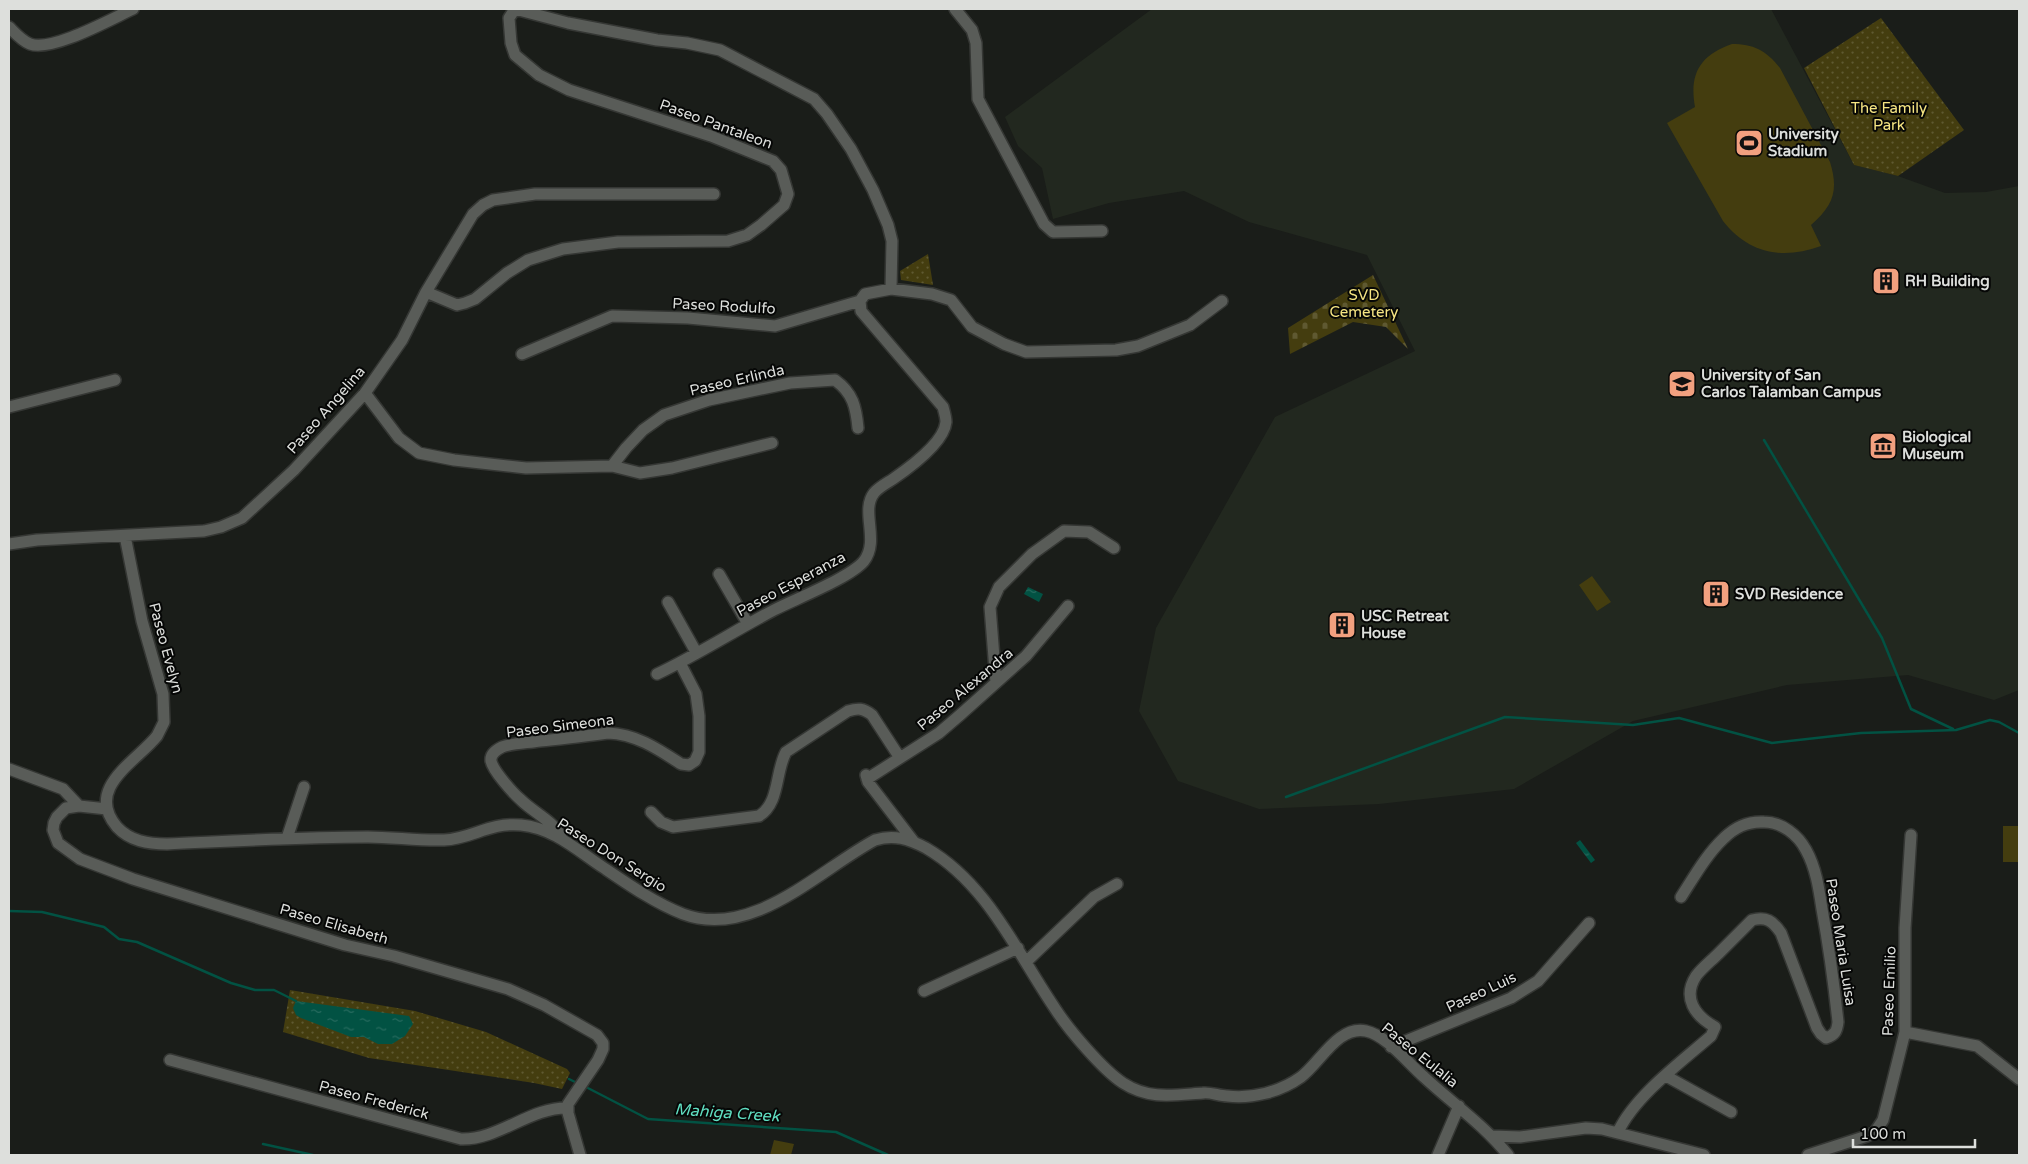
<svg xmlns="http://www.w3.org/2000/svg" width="2028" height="1164" font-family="'Varela Round',sans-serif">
<defs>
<pattern id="cemetery-stones" width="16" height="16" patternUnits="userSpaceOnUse" patternTransform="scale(1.25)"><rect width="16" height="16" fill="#443d0f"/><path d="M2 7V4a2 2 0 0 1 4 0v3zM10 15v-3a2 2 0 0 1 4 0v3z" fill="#5f5931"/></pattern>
<pattern id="park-dots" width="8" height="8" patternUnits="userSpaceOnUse" patternTransform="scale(1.25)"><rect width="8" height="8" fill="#443d0f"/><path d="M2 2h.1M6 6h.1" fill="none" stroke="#5f5931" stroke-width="1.8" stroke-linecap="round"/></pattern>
<pattern id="water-ripples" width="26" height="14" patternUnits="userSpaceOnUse" patternTransform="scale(1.25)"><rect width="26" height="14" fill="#025243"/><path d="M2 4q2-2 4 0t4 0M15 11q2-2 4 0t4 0" fill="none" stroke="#266a5e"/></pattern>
</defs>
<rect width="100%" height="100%" fill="#1a1d19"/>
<path fill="#22281f" d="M1152,9H1771L1854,165L1898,176L1945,193L1986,192L2019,186V690L1994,700L1908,675L1787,685L1633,721L1514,789L1379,804L1259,809L1178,781L1139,711L1156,628L1275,417L1415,351L1367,255L1249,222L1184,191L1109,203L1053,219L1042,168L1018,146L1005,117Z"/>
<path fill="#443d0f" d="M1732,44C1753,44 1766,50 1780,68L1830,162C1839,191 1833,206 1811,225L1821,246C1783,260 1749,254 1723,221L1667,123L1695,107C1689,74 1700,55 1732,44Z
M1592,576L1611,602L1597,611L1579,585Z
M2003,826H2019V862H2003Z
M774,1140L794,1144L791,1155H770Z"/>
<path fill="url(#cemetery-stones)" d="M1373,275L1408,349L1386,327L1353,322L1290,354L1288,328Z"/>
<path fill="url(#park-dots)" d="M1881,18L1964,130L1898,176L1854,165L1804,68Z
M928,254L933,285L901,280L900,271Z
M290,990L415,1011L486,1032L567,1069L570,1073L562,1089L534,1083L369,1058L283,1032Z"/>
<path fill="url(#water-ripples)" d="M1028,587L1043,594L1039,602L1024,594Z
M1580,840L1595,860L1591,863L1576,843Z
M296,1001L409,1016L413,1024L405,1036L392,1044H378L364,1037H351L301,1018L296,1015L293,1008Z"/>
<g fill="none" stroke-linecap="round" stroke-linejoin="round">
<path stroke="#025243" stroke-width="2.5" d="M1764,440L1882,638L1911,709L1953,729
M1286,797L1505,717L1633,725L1679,718L1772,743L1861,733L1956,730L1990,720L1999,722L2019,733
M9,911L42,912L104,927L119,939L137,942L231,983L255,990H274L296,1001
M569,1079L579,1084
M584,1086L648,1119L836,1132L888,1155
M263,1144L313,1155"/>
<defs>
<path id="minor" d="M515,9L568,23L657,40L687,43L720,50L814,99L827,114L851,149L873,190L888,225L892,241L891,289
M955,9L972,30L976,43L978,99L1044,224L1053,232L1102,231
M9,27C15,33 22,41 30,44C52,52 111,19 133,9
M426,292L457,305L465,303L475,299L507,273L528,260L563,249L618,242L728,241L747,235L761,225L784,205L788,194L781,170L773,161L711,136L569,90L539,75L515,55L511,43L509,18L515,9
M522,354L612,316L688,318L775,326L860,301L865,294L891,289L932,294L951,300L972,327L1004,344L1026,352L1116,350L1138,346L1190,325L1222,301
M365,393L399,438L419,453L454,460L526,468L612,466L640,473L672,468L772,443
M9,407L115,380
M612,466L626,448L643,430L664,415L709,400L790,383L835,380C853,393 856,407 858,428
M125,536L142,621L163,694L164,722L157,736C136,762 84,788 117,827C130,841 148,844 167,844C234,841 301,837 368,837C393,837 419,841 444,840C472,839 489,822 521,825C554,828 578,851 604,868C629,885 655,903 683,914C752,940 819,870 875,840C894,834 909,839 926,848C988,884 1017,953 1056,1010C1069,1030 1103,1070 1123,1083C1149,1100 1174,1095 1203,1093C1211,1092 1219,1096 1227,1096C1252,1099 1280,1092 1301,1077C1320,1063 1338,1025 1366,1031C1386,1035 1408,1063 1424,1077C1452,1103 1484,1125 1508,1155
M9,544L37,540L204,531L221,527L242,518L294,470L365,393L402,340L426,292L473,214L483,205L493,200L535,194H714
M719,574L748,624
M668,602L696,652
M657,674C697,655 734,631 774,610C795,599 850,578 864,561C880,540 860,511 874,493C879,487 887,483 893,479C909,468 944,443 946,422C946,417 944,411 943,407L861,311L860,301
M996,683L990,607L999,587L1032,554L1064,531L1089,532L1114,548
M9,769L63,789L79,806
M866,775L868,782L914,842
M867,779L939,733L960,715L1026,656L1068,606
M107,809L79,806L66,808L57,817L54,823L53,830L58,843L80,859L133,879L345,945L394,956L508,989L544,1005L597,1035L603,1043V1049L598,1060L568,1104V1113L580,1155
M651,812L661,822L673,827L759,816C780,803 775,772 786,752L848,711C858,708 863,708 872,715L900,758
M561,836C553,821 533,812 521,800C513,793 493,771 491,761C490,754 496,750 502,747C513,743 528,743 540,741C562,739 585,736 608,733C636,734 658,749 681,764L689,765L695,761L699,752V716L696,694L680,663
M287,838L304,787
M1027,961L1094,897L1117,884
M924,991L1018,948
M1905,1032L1977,1046L2019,1079
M1391,1047L1511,998L1538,981L1589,923
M170,1060L461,1139C499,1140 530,1107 568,1108
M1666,1076L1731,1112
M1618,1132C1635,1096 1681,1062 1711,1036L1715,1027C1695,1016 1682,998 1696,976C1702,968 1711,961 1718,954C1729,943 1741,931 1752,920C1766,916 1773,921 1781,933L1817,1028L1821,1034L1826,1038C1835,1035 1837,1031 1838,1022C1834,984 1829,947 1822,909C1819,889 1816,868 1806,850C1798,835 1782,822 1764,822C1748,821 1735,827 1724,838C1706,855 1694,877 1681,897
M1492,1136L1520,1137L1586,1128L1602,1129L1704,1155
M1438,1155L1459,1106
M1808,1155L1867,1136L1875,1132L1883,1120L1905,1032V928L1911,835"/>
</defs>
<use href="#minor" stroke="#353734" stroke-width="14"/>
<use href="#minor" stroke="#595c58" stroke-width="11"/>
</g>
<defs>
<symbol id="stadium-square" viewBox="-11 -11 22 22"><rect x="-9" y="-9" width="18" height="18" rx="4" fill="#f2a07f" stroke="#060706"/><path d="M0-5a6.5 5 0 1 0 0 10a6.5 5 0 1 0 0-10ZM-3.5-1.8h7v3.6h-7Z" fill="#111"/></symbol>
<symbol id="building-square" viewBox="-11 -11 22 22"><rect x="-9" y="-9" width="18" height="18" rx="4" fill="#f2a07f" stroke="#060706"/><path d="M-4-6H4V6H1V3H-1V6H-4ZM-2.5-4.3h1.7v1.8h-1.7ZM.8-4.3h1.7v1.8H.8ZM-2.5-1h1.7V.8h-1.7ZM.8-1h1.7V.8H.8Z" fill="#111"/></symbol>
<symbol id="university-square" viewBox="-11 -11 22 22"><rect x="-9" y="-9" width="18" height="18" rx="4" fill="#f2a07f" stroke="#060706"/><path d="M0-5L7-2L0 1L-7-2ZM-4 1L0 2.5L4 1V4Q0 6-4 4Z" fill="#111"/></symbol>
<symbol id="museum-square" viewBox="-11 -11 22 22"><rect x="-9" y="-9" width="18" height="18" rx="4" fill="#f2a07f" stroke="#060706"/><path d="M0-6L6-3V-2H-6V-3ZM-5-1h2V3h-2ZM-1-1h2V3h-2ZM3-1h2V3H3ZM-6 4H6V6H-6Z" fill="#111"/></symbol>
</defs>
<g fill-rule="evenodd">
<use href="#stadium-square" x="1733" y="127" width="32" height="32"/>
<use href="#building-square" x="1870" y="265" width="32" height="32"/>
<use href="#university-square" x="1666" y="368" width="32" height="32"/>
<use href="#museum-square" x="1867" y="430" width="32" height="32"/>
<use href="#building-square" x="1700" y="578" width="32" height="32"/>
<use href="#building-square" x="1326" y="609" width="32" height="32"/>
</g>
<g text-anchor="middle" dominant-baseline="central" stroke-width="4" stroke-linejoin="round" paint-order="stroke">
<g font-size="15" fill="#f6e583" stroke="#060706">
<text x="1889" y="108">The Family<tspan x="1889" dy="17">Park</tspan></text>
<text x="1364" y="295">SVD<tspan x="1364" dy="17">Cemetery</tspan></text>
</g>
<g font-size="15" fill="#dddfdc" stroke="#060706">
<text transform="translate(716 124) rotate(20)">Paseo Pantaleon</text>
<text transform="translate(724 306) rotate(3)">Paseo Rodulfo</text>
<text transform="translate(737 380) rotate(-13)">Paseo Erlinda</text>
<text transform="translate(326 410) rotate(-49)">Paseo Angelina</text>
<text transform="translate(791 584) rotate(-28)">Paseo Esperanza</text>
<text transform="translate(166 648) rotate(75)">Paseo Evelyn</text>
<text transform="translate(965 689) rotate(-40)">Paseo Alexandra</text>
<text transform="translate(560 726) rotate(-7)">Paseo Simeona</text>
<text transform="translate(612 855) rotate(32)">Paseo Don Sergio</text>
<text transform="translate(334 924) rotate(16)">Paseo Elisabeth</text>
<text transform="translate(1841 942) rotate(81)">Paseo Maria Luisa</text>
<text transform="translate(1889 991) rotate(-88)">Paseo Emilio</text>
<text transform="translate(1481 992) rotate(-25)">Paseo Luis</text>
<text transform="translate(1420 1055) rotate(39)">Paseo Eulalia</text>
<text transform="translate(374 1100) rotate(15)">Paseo Frederick</text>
</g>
<g font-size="15" font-weight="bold" fill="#dddfdc" stroke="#060706" text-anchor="start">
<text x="1768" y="134">University<tspan x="1768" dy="17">Stadium</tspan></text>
<text x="1905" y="281">RH Building</text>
<text x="1701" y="375">University of San<tspan x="1701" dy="17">Carlos Talamban Campus</tspan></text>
<text x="1902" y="437">Biological<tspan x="1902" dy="17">Museum</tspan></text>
<text x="1735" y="594">SVD Residence</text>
<text x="1361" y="616">USC Retreat<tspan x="1361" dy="17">House</tspan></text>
</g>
<g font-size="16" font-style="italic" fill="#60dfc2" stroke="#060706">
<text transform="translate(727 1113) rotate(4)">Mahiga Creek</text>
</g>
</g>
<rect width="2028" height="1164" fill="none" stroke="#dddfdc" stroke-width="20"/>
<path d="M1853 1139v8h122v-8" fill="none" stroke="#dddfdc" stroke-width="2.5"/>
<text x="1860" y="1139" font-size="15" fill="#dddfdc" stroke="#060706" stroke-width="4" paint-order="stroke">100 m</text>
</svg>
